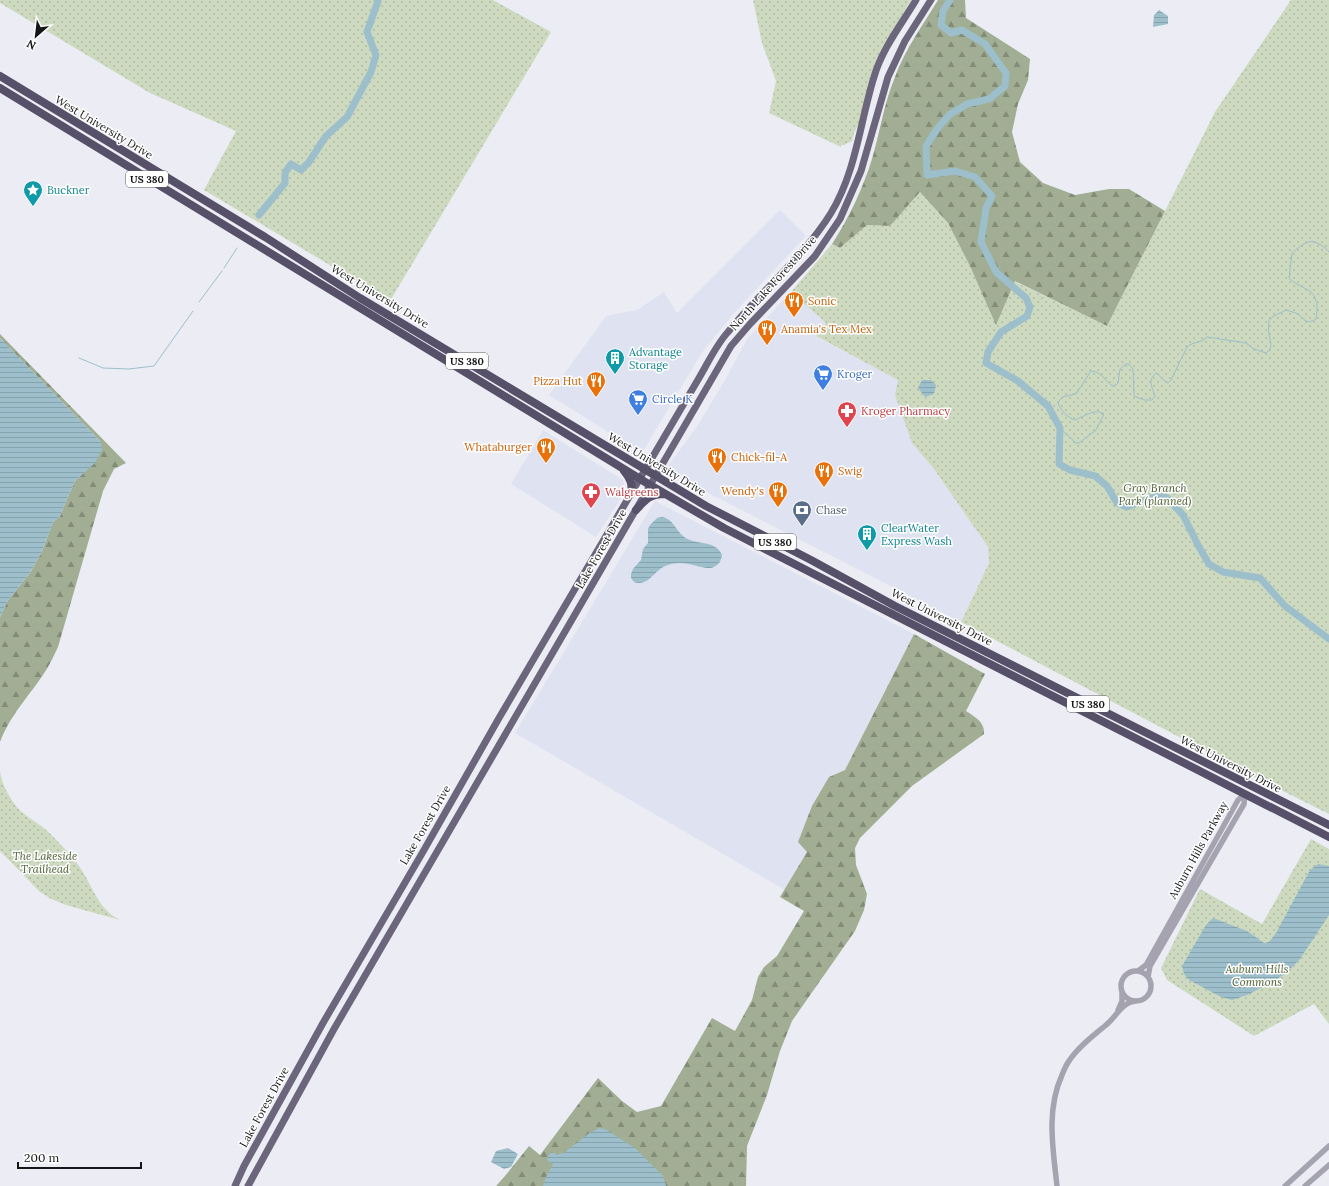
<svg xmlns="http://www.w3.org/2000/svg" width="1329" height="1186" font-family="Lora,serif">
<defs>
<pattern id="green-dots" width="8" height="8" patternUnits="userSpaceOnUse"><rect width="8" height="8" fill="#cddac0"/><path d="M2 2h.1M6 6h.1" fill="none" stroke="#afbaa4" stroke-width="1.8" stroke-linecap="round"/></pattern>
<pattern id="forest-firs" width="22" height="20" patternUnits="userSpaceOnUse"><rect width="22" height="20" fill="#a1ae93"/><path d="M5 1l3.5 6h-7zM16 11l3.5 6h-7z" fill="#828c77"/></pattern>
<pattern id="water-rules" width="6" height="5" patternUnits="userSpaceOnUse"><rect width="6" height="5" fill="#9cbfcb"/><path d="M0 2.5h6" fill="none" stroke="#86a3ae"/></pattern>
</defs>
<rect width="100%" height="100%" fill="#ecedf4"/>
<path fill="#dfe2f0" d="M780,210L806,236L734,313L701,354L642,453L549,395L606,316L637,310L664,292L677,313Z
M791,292L827,324L816,337L899,380L912,443L934,469L988,547L989,563L961,622L714,496L665,470L696,428L725,380L747,339Z
M543,430L623,480L625,492L596,537L511,484Z
M655,501L914,634L845,770L829,777L807,852L785,890L515,733Z"/>
<path fill="url(#green-dots)" d="M0,0H493L551,32L390,301L204,190L236,131L150,93L0,3Z
M753,0H911L890,37L861,120L854,133L852,141L844,145H841V147L769,113L776,81L762,43Z
M1291,0H1329V814L1255,777L961,622L989,563L988,547L934,469L912,443L895,395L898,380L816,336L826,323L791,292L832,244L840,248L867,225L890,226L920,192L948,223L969,264L996,324L1014,281L1107,326L1215,112Z
M0,770C1,783 8,795 16,806C23,815 35,821 45,829C56,839 67,851 76,862C92,882 96,908 120,920L66,905L51,899L40,892L0,851Z
M1311,839L1329,849V1024L1314,1004L1254,1036L1167,980L1161,968L1200,889L1262,924Z"/>
<path fill="url(#forest-firs)" d="M938,0H965L966,18L1030,59L1028,80L1018,104L1012,132L1020,162L1043,183L1075,195L1109,189H1129L1165,211L1107,326L1015,281L996,325L969,264L948,223L920,192L890,226L867,225L840,248L832,244C849,218 863,188 872,159C880,132 884,103 895,77C905,49 923,25 938,0Z
M0,334L126,463L114,469L103,491L58,647C55,653 52,660 48,667C33,692 11,713 0,742V617L8,600L30,573L42,551L53,522L60,516L67,499L75,481L94,463L101,442L0,338Z
M914,634L985,674L966,711C975,717 985,722 984,734L912,786L860,838L855,848L856,865L867,894L864,910L855,931L792,1021L780,1051L767,1095L747,1146L746,1186H496L505,1176L529,1146L540,1155L598,1078L622,1101L637,1112L661,1106L712,1018L735,1031L752,1000L758,977L764,967L777,956L804,911L780,897L807,852L798,842L812,806L829,777L845,770Z"/>
<path fill="url(#water-rules)" d="M1159,10L1168,16V24L1153,27L1154,15Z
M0,338L101,442L102,450L95,463L75,481L67,499L60,516L53,522L42,551L30,573L8,600L0,617Z
M922,380H931L936,385L934,394L925,397L918,388Z
M662,517C673,519 675,529 683,536C694,546 716,539 722,555C721,562 718,566 711,568C695,568 683,558 665,566C654,571 648,587 634,582L631,578V574L633,569L641,560L643,549L648,543V529L650,525L657,518Z
M1318,864L1329,866V915L1300,959L1286,973L1271,983L1247,995L1232,1000L1221,997L1189,980L1184,974L1182,966L1206,925L1213,918L1247,931L1264,943L1269,942L1276,933L1310,870Z
M599,1128L605,1129L635,1148L663,1176L666,1186H543L546,1177L553,1164L547,1160L548,1156L552,1152L557,1155L565,1152L588,1134Z
M508,1148L518,1154L511,1167L504,1169L491,1162L496,1151Z"/>
<g fill="none" stroke-linecap="round" stroke-linejoin="round">
<path stroke="#9cbfcb" stroke-width="1" d="M224,268L237,248
M199,302L222,271
M79,358L103,368L129,369L154,366L193,311
M1060,428L1076,443H1079L1096,430L1104,414C1095,408 1085,416 1075,420C1067,417 1061,411 1058,403L1062,397L1076,394L1091,371C1100,371 1105,380 1112,386L1116,385L1118,383L1120,369L1126,364H1129L1133,369L1134,396L1144,400H1152L1155,396C1152,386 1147,381 1156,373C1161,376 1163,381 1168,383L1171,380L1187,347C1194,341 1199,344 1207,337L1246,343L1254,349L1266,353C1274,347 1270,342 1269,334C1268,330 1269,325 1269,320L1274,316L1286,310C1289,311 1293,312 1296,313C1304,317 1305,326 1316,319C1318,309 1318,295 1308,290C1301,286 1295,284 1289,278L1292,253C1300,247 1308,237 1319,244C1323,246 1326,248 1329,252"/>
<path stroke="#9cbfcb" stroke-width="7" d="M950,0L943,11L941,25L951,33L962,30L985,44L1006,73L1005,86L989,99L967,104L949,115L937,129L926,146L927,175L955,171L975,177L992,196L986,208L981,242L996,272L1026,298L1030,307L1027,316L1001,332L988,352L986,363L1018,381L1048,406L1060,428L1059,464L1070,470L1095,476L1107,486L1117,503L1127,507L1157,496L1167,498L1183,515L1199,547L1209,564L1223,572L1260,578L1285,606L1329,639
M259,215L285,183V173L291,164L301,170L309,162L326,136L347,117L371,72L376,55L367,32L378,1L377,0"/>
<path stroke="#a6a3b0" stroke-width="5.5" d="M1138,971L1146,965L1238,800L1245,794
M1121 986a15 15 0 1 1 30 0a15 15 0 1 1-30 0Z
M1148,977L1150,966L1244,804L1245,794
M1118,1010L1122,1001V992
M1057,1186C1053,1149 1046,1110 1062,1075C1064,1070 1066,1065 1069,1061C1078,1047 1093,1036 1106,1025C1116,1017 1122,1002 1136,1001
M1285,1186L1329,1146
M1305,1186L1329,1165"/>
<path stroke="#6c667c" stroke-width="7" d="M235,1186L244,1166L323,1023L424,850L499,718L699,378C708,363 716,345 728,332C761,291 803,258 831,213C856,172 860,122 874,77C882,49 901,25 916,0
M248,1186L334,1029L731,346L750,324L815,256L840,219L861,171L888,77L905,41L931,0"/>
<path stroke="#575069" stroke-width="8" d="M0,76L265,237L360,298L706,506L811,560L895,606L1329,825
M0,88L650,485L724,528L1329,837
M624,471C630,478 633,484 631,494
M636,510C646,499 650,494 665,494"/>
</g>
<defs>
<symbol id="sight-pin" viewBox="-11 -11 22 30"><path d="M0 17L-7.5 6A9.5 9.5 0 1 1 7.5 6Z" fill="#0f9aa8" stroke="#fff"/><path d="M0-6L1.8-2.2L6-1.7L2.9 1.2L3.7 5.4L0 3.3L-3.7 5.4L-2.9 1.2L-6-1.7L-1.8-2.2Z" fill="#fff"/></symbol>
<symbol id="restaurant-pin" viewBox="-11 -11 22 30"><path d="M0 17L-7.5 6A9.5 9.5 0 1 1 7.5 6Z" fill="#e8710a" stroke="#fff"/><path d="M-5-6h1v4h1v-4h1v4h1v-4h1v5L-1.5 .5V6h-2V.5L-5-1ZM5-6V6H3V1.5H1.5Q1.5-4 5-6Z" fill="#fff"/></symbol>
<symbol id="building-pin" viewBox="-11 -11 22 30"><path d="M0 17L-7.5 6A9.5 9.5 0 1 1 7.5 6Z" fill="#0f9aa8" stroke="#fff"/><path d="M-4-6H4V6H1V3H-1V6H-4ZM-2.5-4.3h1.7v1.8h-1.7ZM.8-4.3h1.7v1.8H.8ZM-2.5-1h1.7V.8h-1.7ZM.8-1h1.7V.8H.8Z" fill="#fff"/></symbol>
<symbol id="supermarket-pin" viewBox="-11 -11 22 30"><path d="M0 17L-7.5 6A9.5 9.5 0 1 1 7.5 6Z" fill="#3f7fe0" stroke="#fff"/><path d="M-6-5.5h2.5l.6 2H6L4.5 2H-2.5L-4.4-4H-6ZM-1.5 3.2a1.3 1.3 0 1 0 .1 0ZM3 3.2a1.3 1.3 0 1 0 .1 0Z" fill="#fff"/></symbol>
<symbol id="pharmacy-pin" viewBox="-11 -11 22 30"><path d="M0 17L-7.5 6A9.5 9.5 0 1 1 7.5 6Z" fill="#e0444e" stroke="#fff"/><path d="M-2-6h4v4h4v4h-4v4h-4v-4h-4v-4h4Z" fill="#fff"/></symbol>
<symbol id="bank-pin" viewBox="-11 -11 22 30"><path d="M0 17L-7.5 6A9.5 9.5 0 1 1 7.5 6Z" fill="#5c6f8a" stroke="#fff"/><path d="M-6-4H6V4H-6ZM0-2.3a2.3 2.3 0 1 0 0 4.6a2.3 2.3 0 1 0 0-4.6Z" fill="#fff"/></symbol>
</defs>
<g fill-rule="evenodd">
<use href="#sight-pin" x="22" y="179" width="22" height="30"/>
<use href="#restaurant-pin" x="783" y="290" width="22" height="30"/>
<use href="#restaurant-pin" x="756" y="318" width="22" height="30"/>
<use href="#building-pin" x="604" y="347" width="22" height="30"/>
<use href="#supermarket-pin" x="812" y="363" width="22" height="30"/>
<use href="#restaurant-pin" x="585" y="370" width="22" height="30"/>
<use href="#supermarket-pin" x="627" y="388" width="22" height="30"/>
<use href="#pharmacy-pin" x="836" y="400" width="22" height="30"/>
<use href="#restaurant-pin" x="535" y="436" width="22" height="30"/>
<use href="#restaurant-pin" x="706" y="446" width="22" height="30"/>
<use href="#restaurant-pin" x="813" y="460" width="22" height="30"/>
<use href="#restaurant-pin" x="767" y="480" width="22" height="30"/>
<use href="#pharmacy-pin" x="580" y="481" width="22" height="30"/>
<use href="#bank-pin" x="791" y="499" width="22" height="30"/>
<use href="#building-pin" x="856" y="523" width="22" height="30"/>
</g>
<g text-anchor="middle" dominant-baseline="central" stroke-width="3" stroke-linejoin="round" paint-order="stroke">
<g fill="#fff" stroke="#5a5b5d" stroke-width="1">
<rect x="126" y="171" width="42" height="16" rx="3"/>
<rect x="446" y="353" width="42" height="16" rx="3"/>
<rect x="754" y="534" width="42" height="16" rx="3"/>
<rect x="1067" y="696" width="42" height="16" rx="3"/>
</g>
<g font-size="10" font-weight="bold" fill="#141517">
<text x="147" y="179">US 380</text>
<text x="467" y="361">US 380</text>
<text x="775" y="542">US 380</text>
<text x="1088" y="704">US 380</text>
</g>
<g font-size="11" fill="#141517" stroke="#fff">
<text transform="translate(104 127) rotate(31)">West University Drive</text>
<text transform="translate(773 283) rotate(-48)">North Lake Forest Drive</text>
<text transform="translate(380 296) rotate(31)">West University Drive</text>
<text transform="translate(657 464) rotate(31)">West University Drive</text>
<text transform="translate(601 549) rotate(-60)">Lake Forest Drive</text>
<text transform="translate(942 617) rotate(27)">West University Drive</text>
<text transform="translate(1231 764) rotate(27)">West University Drive</text>
<text transform="translate(425 825) rotate(-60)">Lake Forest Drive</text>
<text transform="translate(1198 850) rotate(-61)">Auburn Hills Parkway</text>
<text transform="translate(264 1107) rotate(-61)">Lake Forest Drive</text>
</g>
<g font-size="11" fill="#0d838f" stroke="#fff" text-anchor="start">
<text x="47" y="190">Buckner</text>
<text x="629" y="352">Advantage<tspan x="629" dy="13">Storage</tspan></text>
<text x="881" y="528">ClearWater<tspan x="881" dy="13">Express Wash</tspan></text>
</g>
<g font-size="11" fill="#c56008" stroke="#fff" text-anchor="start">
<text x="808" y="301">Sonic</text>
<text x="781" y="329">Anamia's Tex Mex</text>
<text x="582" y="381" text-anchor="end">Pizza Hut</text>
<text x="532" y="447" text-anchor="end">Whataburger</text>
<text x="731" y="457">Chick-fil-A</text>
<text x="838" y="471">Swig</text>
<text x="764" y="491" text-anchor="end">Wendy's</text>
</g>
<g font-size="11" fill="#366cbe" stroke="#fff" text-anchor="start">
<text x="837" y="374">Kroger</text>
<text x="652" y="399">Circle K</text>
</g>
<g font-size="11" fill="#be3a42" stroke="#fff" text-anchor="start">
<text x="861" y="411">Kroger Pharmacy</text>
<text x="605" y="492">Walgreens</text>
</g>
<g font-size="11" font-style="italic" fill="#4a5e31" stroke="#fff">
<text x="1155" y="488">Gray Branch<tspan x="1155" dy="13">Park (planned)</tspan></text>
<text x="45" y="856">The Lakeside<tspan x="45" dy="13">Trailhead</tspan></text>
<text x="1257" y="969">Auburn Hills<tspan x="1257" dy="13">Commons</tspan></text>
</g>
<g font-size="11" fill="#4e5e75" stroke="#fff" text-anchor="start">
<text x="816" y="510">Chase</text>
</g>
</g>
<g transform="translate(36 36) rotate(208)" stroke="#ffffff" stroke-width="3" paint-order="stroke">
<path d="M0-3L7 15L0 10L-7 15Z" fill="#141517"/>
<text y="-6" font-size="11" font-weight="bold" text-anchor="middle" fill="#141517">N</text>
</g>
<path d="M18 1162v6h123v-6" fill="none" stroke="#141517" stroke-width="2"/>
<text x="24" y="1162" font-size="12" fill="#141517" stroke="#ffffff" stroke-width="3" paint-order="stroke">200 m</text>
</svg>
